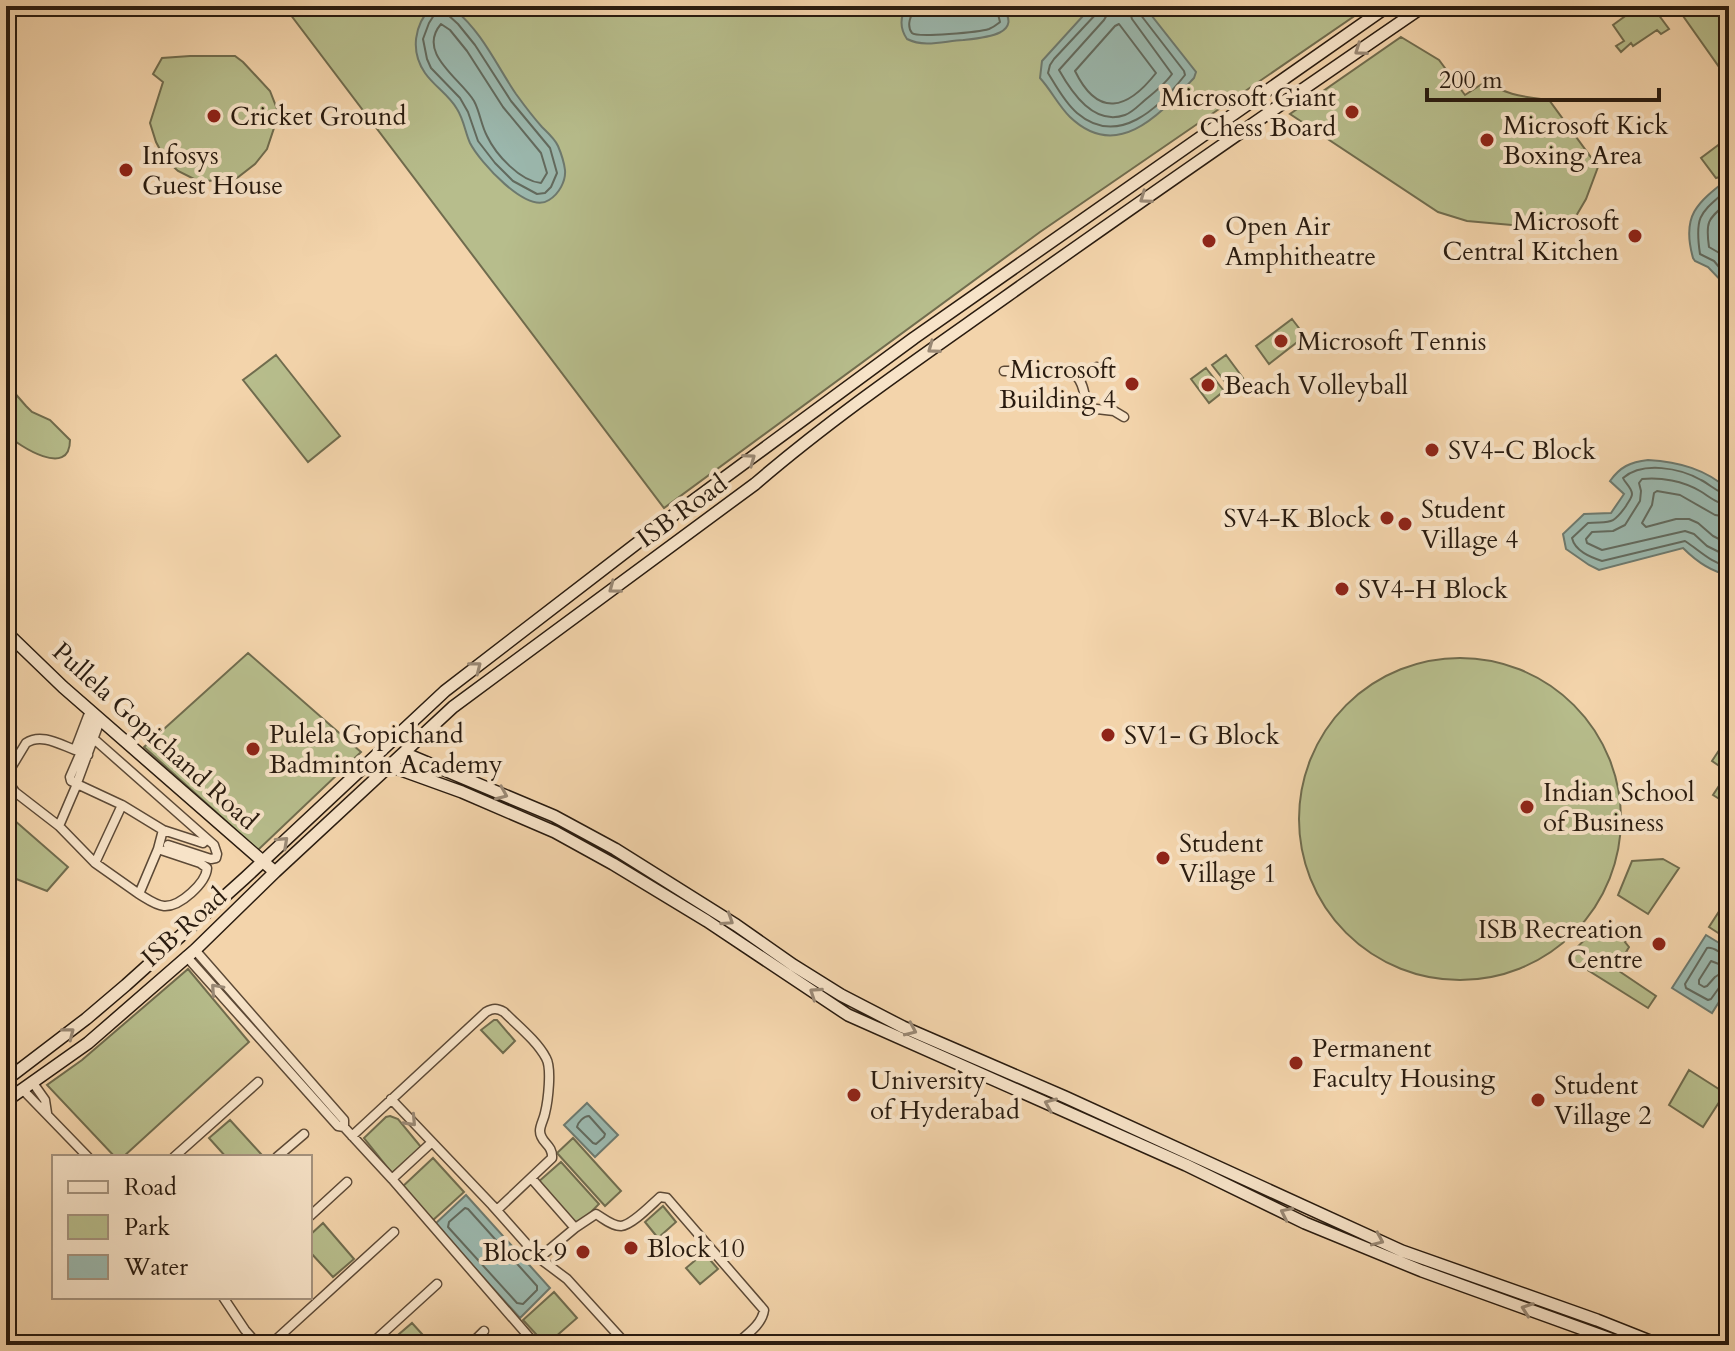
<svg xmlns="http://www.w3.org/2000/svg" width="1735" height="1351" font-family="Cardo,serif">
<rect width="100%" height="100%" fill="#f3d4ab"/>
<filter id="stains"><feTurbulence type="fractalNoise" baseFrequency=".0025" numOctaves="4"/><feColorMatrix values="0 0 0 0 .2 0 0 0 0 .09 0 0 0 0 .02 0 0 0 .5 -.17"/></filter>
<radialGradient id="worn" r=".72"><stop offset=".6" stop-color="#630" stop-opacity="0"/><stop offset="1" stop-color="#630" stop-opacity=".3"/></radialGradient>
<path fill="#b7bd8c" stroke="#706c4e" stroke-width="2" d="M284,6H1369L1040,232L664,508Z
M1639,6H1652L1669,29L1661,34L1657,30L1633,46L1631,43L1621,52L1616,46L1624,41L1613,25Z
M1676,6H1729V81Z
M1401,37L1439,60L1465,95L1488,80C1503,96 1527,97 1549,100L1598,167L1586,199L1572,223L1558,229L1467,221L1438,212L1290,114Z
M190,56H235L243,62L270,91L277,109L275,125L267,149L255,164L237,178L216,181L196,180L178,171L165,159L156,142L150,123L163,82L153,74L162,58Z
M1729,137V167L1724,166L1723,176L1716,178L1701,158Z
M1292,319L1305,336L1269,364L1256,346Z
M276,355L340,436L308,462L243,380Z
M1226,355L1243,378L1230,388L1212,365Z
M1206,368L1224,391L1209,403L1191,379Z
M6,383L26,406L32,412L50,420L70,440C70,479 19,446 6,434Z
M248,653L361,752L258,850L144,747Z
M1299 819a161 161 0 1 1 322 0a161 161 0 1 1-322 0Z
M1729,735V805L1713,795L1728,772L1712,761Z
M6,813L68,867L47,891L6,875Z
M1663,859L1679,868L1648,914L1618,895L1632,861Z
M1729,896V940L1709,927Z
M1603,922L1627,938L1625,942L1629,947L1616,969L1656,996L1648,1008L1567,957Z
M188,969L249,1042L123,1157H115L47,1085L82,1060Z
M494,1020H497L515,1041L503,1053L481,1030Z
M1689,1070L1725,1093L1703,1127L1669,1105Z
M390,1116L398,1119L421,1147L392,1173L364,1138L386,1117Z
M230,1120L262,1155L259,1157H226L209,1138Z
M573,1138L621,1191L605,1206L557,1153Z
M433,1158L464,1192L432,1221L401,1188Z
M561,1162L599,1204L575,1228L537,1183Z
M663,1206L676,1222L658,1238L645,1222Z
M323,1223L354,1259L333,1277L310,1252V1235Z
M704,1253L718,1269L700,1284L686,1268Z
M554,1292L577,1318L546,1345L523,1320Z
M412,1323L432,1345H394L391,1341Z"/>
<path fill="#9bb8ae" stroke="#6d796e" stroke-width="2" d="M432,6C441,6 448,5 455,10C482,32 497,66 516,94C524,105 533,117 542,127C548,133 555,139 558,146C561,153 564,162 565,170C566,181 559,194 549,200C527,215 479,161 470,143C465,132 464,120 457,109C449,95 434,86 425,73C410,51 414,25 432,6Z
M908,6C913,6 918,5 923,6C937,9 942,19 955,6H1001C1026,35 982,38 963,40C944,41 925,48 907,39C900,29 899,16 908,6Z
M1092,6H1144L1196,72L1194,78C1161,113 1118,163 1070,117C1058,105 1051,90 1040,78L1042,61Z
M1729,178V289L1708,267L1695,261L1693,258C1681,215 1697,203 1729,178Z
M1648,460C1679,462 1706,469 1729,490V575C1711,572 1696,561 1683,548L1599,570L1589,565L1566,549L1563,534L1584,514L1611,513L1624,494L1610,481C1620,467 1630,462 1648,460Z
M1706,935L1729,949V986L1712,1013L1672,988Z
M587,1103L618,1135L595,1157L564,1125Z
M466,1195L550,1288L520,1318L435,1224Z"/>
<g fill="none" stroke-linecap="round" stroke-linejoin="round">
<path stroke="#626a5e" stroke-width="2" d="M437,6L436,12L429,23L423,39L427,59L431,68L460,98L468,112L478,141L495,163L513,181L537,194L545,193L551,187L557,173L550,148L511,101L475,45L458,24L447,14L445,6
M913,6L915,8C911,14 906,26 912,33C917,38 980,32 989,29C994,27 995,26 1000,22L996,6
M1098,6L1096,14L1054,59L1050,65L1048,73C1056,86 1065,103 1077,113C1118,148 1159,108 1185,75L1184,71L1140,14L1138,6
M1108,6V13L1104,20L1059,70C1072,93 1094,126 1125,115C1133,112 1139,105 1145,100C1155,92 1165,84 1172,74L1132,19L1128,6
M441,24L450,30L467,51L503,107L541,153L547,173L541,183C520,181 496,155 487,136C481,125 480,112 474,101C461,79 416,53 441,24Z
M1119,24L1156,73C1127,110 1098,118 1075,71L1115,26Z
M1729,188C1701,213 1694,214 1700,254L1714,261L1729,279
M1729,201C1709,219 1705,219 1709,247L1721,254L1729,263
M1729,495C1719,494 1711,485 1701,480C1680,468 1643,461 1623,478C1625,483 1632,488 1632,494C1632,498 1628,502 1626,506C1612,526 1610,521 1588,523L1572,538C1575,551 1590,557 1602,561L1685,541C1699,550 1711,563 1729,567
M1729,505C1717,504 1710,497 1700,491C1683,481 1661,477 1642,479L1639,483L1641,491L1640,501L1625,525L1613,531L1592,532L1586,539L1587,543L1602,550L1685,531L1694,534L1707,546L1729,557
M1729,517L1715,515L1680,495L1657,491L1654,493L1652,505L1642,523L1646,527L1676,519H1689L1698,523L1713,536L1729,544
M1729,955C1721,956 1715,946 1707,948L1685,984L1686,988L1708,1000L1711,999L1721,985L1729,983
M1711,961L1724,966L1726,970L1715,977L1707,986L1704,987L1699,984V980Z
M589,1116L605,1134L604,1137L596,1144L593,1143L577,1127C578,1122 584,1116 589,1116Z
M465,1208L468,1209L537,1286V1290L523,1304L517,1303L448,1227L449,1222Z"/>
<defs>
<path id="street" d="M1004,371C1019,371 1068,368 1077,377C1084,383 1085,400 1088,408L1114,411L1124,417
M1079,378L1097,367
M94,739L214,845L217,854L216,858L211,859L168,845
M76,750L81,752L93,721
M6,776L26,743C41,733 59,744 75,750L88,716
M6,779L15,792L59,826L95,863L139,894
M78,780L98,726
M77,784L71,781L70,777L81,752L88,755
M59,826L77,784L122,805
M163,830L203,843L207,839
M158,849L200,863L207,868C206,883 180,907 164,906C155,905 146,898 139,894Z
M95,863L122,805L163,830L158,849
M195,950L344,1120V1127
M186,956L338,1126L344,1127L392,1179L536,1345
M33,1083L45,1100L47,1113
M23,1090L88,1157
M391,1099L492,1205L539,1258L567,1279L627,1345
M352,1136L486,1012C493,1008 497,1008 504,1012C518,1026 537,1041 546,1058C552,1068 548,1101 545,1113C544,1119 540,1125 540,1131C540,1143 553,1144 552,1158L497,1210
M174,1157L258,1082
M277,1157L304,1134
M392,1179L431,1143
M532,1179L575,1228L596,1214C603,1218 612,1226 621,1226C632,1225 651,1205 660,1197L667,1198L764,1310C762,1325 746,1335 735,1345
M310,1216L347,1182
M539,1258L575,1228
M223,1297L245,1330L258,1345
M270,1345L394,1232
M370,1345L437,1284
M470,1345L484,1331"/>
<path id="secondary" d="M6,632L63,687L275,872
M404,753L554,816L615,849L736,925L793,965L841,995L903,1027L1065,1097L1402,1251L1597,1320L1660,1345
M390,766L462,792L555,832L613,864L707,921L848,1015L1186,1165L1305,1223L1422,1271L1627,1345
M6,1080L86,1019L126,985L245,878L445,691L675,514L914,338L1388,6
M6,1101L88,1043L195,950L275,872L453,707L755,484C834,416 921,357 1007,296C1145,198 1284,102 1424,6"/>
</defs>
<use href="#street" stroke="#5c4936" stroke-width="11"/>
<use href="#secondary" stroke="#291b0f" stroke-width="14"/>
<use href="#street" stroke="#f7e3c8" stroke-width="8"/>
<use href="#secondary" stroke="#f7e3c8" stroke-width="11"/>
</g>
<defs><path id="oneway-chevron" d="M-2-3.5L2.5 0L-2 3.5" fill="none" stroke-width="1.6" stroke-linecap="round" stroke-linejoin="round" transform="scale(2)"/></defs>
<g stroke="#9a8975">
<use href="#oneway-chevron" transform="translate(1360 50) rotate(145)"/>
<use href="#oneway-chevron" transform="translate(1145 198) rotate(145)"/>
<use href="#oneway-chevron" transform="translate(933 348) rotate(144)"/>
<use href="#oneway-chevron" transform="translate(750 459) rotate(-36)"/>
<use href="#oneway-chevron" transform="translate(614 588) rotate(143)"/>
<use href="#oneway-chevron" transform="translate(476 667) rotate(-38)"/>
<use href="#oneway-chevron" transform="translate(502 794) rotate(23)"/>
<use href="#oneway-chevron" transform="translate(283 842) rotate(-43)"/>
<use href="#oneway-chevron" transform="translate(728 920) rotate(33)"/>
<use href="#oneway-chevron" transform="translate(216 989) rotate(-132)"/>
<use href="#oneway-chevron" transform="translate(815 993) rotate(-146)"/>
<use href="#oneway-chevron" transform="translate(911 1030) rotate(24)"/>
<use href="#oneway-chevron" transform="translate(69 1033) rotate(-38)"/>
<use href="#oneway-chevron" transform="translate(1050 1104) rotate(-157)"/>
<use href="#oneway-chevron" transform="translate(411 1121) rotate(47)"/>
<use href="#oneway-chevron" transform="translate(1286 1213) rotate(-154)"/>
<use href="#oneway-chevron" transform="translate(1378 1240) rotate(24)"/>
<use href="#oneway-chevron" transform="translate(1527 1309) rotate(-160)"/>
</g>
<g fill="#8f2418" stroke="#f7e3c8" stroke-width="3">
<circle cx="1352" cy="112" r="8"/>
<circle cx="214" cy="116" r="8"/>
<circle cx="1487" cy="140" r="8"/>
<circle cx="126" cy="170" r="8"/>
<circle cx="1635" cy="236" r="8"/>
<circle cx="1209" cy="241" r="8"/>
<circle cx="1281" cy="341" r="8"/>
<circle cx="1132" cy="384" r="8"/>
<circle cx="1208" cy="385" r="8"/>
<circle cx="1432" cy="450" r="8"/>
<circle cx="1387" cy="518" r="8"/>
<circle cx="1405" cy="524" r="8"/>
<circle cx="1342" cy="589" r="8"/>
<circle cx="1108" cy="735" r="8"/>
<circle cx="253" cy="749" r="8"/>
<circle cx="1527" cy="807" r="8"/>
<circle cx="1163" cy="858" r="8"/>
<circle cx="1659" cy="944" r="8"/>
<circle cx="1296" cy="1063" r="8"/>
<circle cx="854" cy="1095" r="8"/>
<circle cx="1538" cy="1100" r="8"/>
<circle cx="631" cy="1248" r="8"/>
<circle cx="583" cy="1252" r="8"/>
</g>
<g text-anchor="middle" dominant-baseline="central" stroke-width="8" stroke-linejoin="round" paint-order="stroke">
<g font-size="26" fill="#291b0f" stroke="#f7e3c8" text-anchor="start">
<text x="1336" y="97" text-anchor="end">Microsoft Giant<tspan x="1336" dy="30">Chess Board</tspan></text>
<text x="230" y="116">Cricket Ground</text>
<text x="1503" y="125">Microsoft Kick<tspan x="1503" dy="30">Boxing Area</tspan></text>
<text x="142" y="155">Infosys<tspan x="142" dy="30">Guest House</tspan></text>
<text x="1619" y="221" text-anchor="end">Microsoft<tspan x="1619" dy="30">Central Kitchen</tspan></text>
<text x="1225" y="226">Open Air<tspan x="1225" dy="30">Amphitheatre</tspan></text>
<text x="1297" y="341">Microsoft Tennis</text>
<text x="1116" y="369" text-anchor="end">Microsoft<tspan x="1116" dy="30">Building 4</tspan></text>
<text x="1224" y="385">Beach Volleyball</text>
<text x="1448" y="450">SV4-C Block</text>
<text x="1421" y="509">Student<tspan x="1421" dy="30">Village 4</tspan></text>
<text x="1371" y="518" text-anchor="end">SV4-K Block</text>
<text x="1358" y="589">SV4-H Block</text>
<text x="269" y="734">Pulela Gopichand<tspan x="269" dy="30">Badminton Academy</tspan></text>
<text x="1124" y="735">SV1- G Block</text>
<text x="1543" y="792">Indian School<tspan x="1543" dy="30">of Business</tspan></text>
<text x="1179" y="843">Student<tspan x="1179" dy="30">Village 1</tspan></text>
<text x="1643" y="929" text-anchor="end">ISB Recreation<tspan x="1643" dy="30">Centre</tspan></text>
<text x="1312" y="1048">Permanent<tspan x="1312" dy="30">Faculty Housing</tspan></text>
<text x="870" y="1080">University<tspan x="870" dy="30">of Hyderabad</tspan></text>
<text x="1554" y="1085">Student<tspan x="1554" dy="30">Village 2</tspan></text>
<text x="647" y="1248">Block 10</text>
<text x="567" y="1252" text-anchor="end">Block 9</text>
</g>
<g font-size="26" fill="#291b0f" stroke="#f7e3c8">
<text transform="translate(682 511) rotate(-36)">ISB Road</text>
<text transform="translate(155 736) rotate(42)">Pullela Gopichand Road</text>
<text transform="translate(184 927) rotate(-42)">ISB Road</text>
</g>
</g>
<rect width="1735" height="1351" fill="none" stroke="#f3d4ab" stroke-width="32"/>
<rect x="8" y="8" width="1719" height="1335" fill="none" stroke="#291b0f" stroke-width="4"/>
<rect x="16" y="16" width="1703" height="1319" fill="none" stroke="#291b0f" stroke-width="2"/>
<rect x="52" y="1155" width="260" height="144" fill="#f7e3c8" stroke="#a5937e" stroke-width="2"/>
<rect x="68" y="1181" width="40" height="12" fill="#f7e3c8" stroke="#a5937e" stroke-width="2"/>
<text x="124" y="1195" font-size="24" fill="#291b0f">Road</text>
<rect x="68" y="1215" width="40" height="24" fill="#b7bd8c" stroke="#a5937e" stroke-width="2"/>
<text x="124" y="1235" font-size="24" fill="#291b0f">Park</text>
<rect x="68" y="1255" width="40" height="24" fill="#9bb8ae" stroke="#a5937e" stroke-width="2"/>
<text x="124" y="1275" font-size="24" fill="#291b0f">Water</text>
<path d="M1427 88v12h232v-12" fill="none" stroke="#291b0f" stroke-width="4"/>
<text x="1439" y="88" font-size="24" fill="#291b0f" stroke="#f7e3c8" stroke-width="6" paint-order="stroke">200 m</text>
<rect width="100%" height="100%" filter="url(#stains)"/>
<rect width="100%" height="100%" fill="url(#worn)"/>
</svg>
